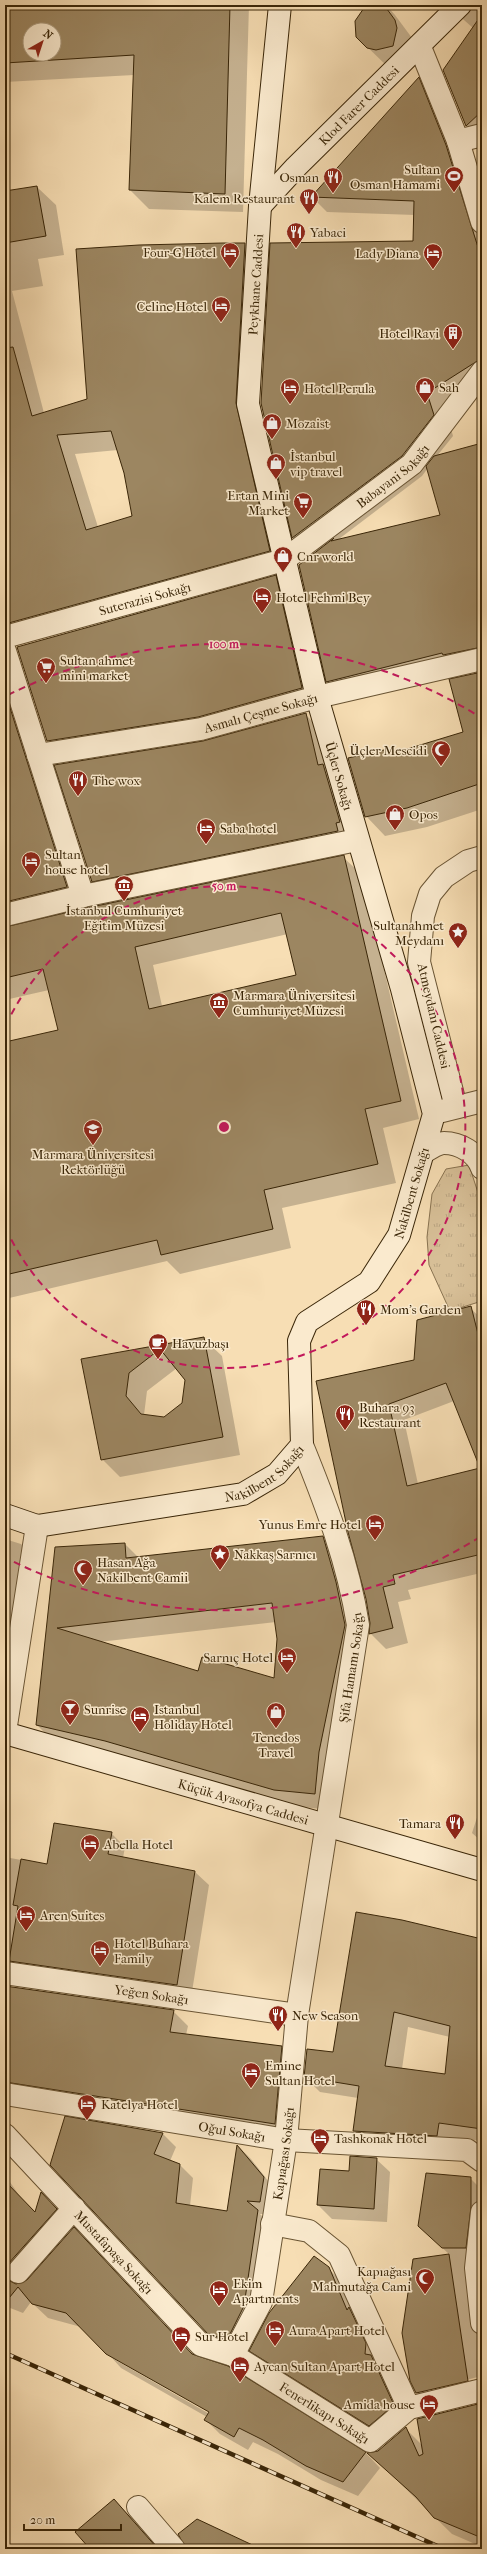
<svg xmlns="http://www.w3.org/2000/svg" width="487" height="2554" font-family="'IM FELL French Canon',serif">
<defs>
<pattern id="park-tufts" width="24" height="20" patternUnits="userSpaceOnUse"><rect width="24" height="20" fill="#d7bf97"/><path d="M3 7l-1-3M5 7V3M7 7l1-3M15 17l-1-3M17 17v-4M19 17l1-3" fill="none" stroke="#b9a481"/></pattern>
</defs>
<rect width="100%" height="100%" fill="#f7deb4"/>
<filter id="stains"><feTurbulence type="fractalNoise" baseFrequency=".005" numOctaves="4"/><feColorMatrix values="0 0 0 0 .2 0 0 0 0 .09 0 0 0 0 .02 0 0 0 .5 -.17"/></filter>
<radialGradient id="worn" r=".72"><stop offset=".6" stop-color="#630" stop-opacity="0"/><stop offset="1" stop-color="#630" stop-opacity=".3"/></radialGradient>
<path fill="url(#park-tufts)" stroke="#887250" d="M469,1165L482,1205V1301L450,1311L429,1265L427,1237L432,1194L446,1169Z"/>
<path fill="#0003" fill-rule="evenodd" d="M5,5H249L243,212L149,209L130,190L134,75L5,82ZM30,30H54V54H30Z
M367,5H386L395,15L415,42L417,50L414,67L397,70L390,69L357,37L356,21Z
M447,5H482V141L466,126L444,70L473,28Z
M419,79L433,93L462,164L442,186L457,182L477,202L482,220V391L447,413L453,436L437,456L482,444V671L464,675L462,673L347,702L327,682L312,556L293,538L262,403L414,242L415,215L327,212L312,197ZM428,468L441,515L335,542L422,476Z
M37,187L56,205L64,255L38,259L43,286L12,291L44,413L88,400L245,244L263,263L254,423L288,570L21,643L12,648L85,906L20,921L15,926L343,857L362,875L419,1119L383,1128L396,1183L282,1208L291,1248L180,1274L167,1261L5,1299V1043L59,1030L49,990L5,1000V192ZM118,450L125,472L133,517L98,527L75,454ZM288,934L297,975L162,1006L153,965Z
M275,576L292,593L318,704L64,757L48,740Z
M482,674V809L427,827L385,836L366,816L393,750L397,753L464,732Z
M305,714L320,729L355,837L107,896L92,881L203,742Z
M470,1308L482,1319V1577L481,1573L408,1590L411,1599L398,1602L408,1643L386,1649L370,1633L371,1623L367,1599L317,1382L415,1361ZM454,1401L481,1468L418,1484L404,1420Z
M203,1338L222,1356L240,1455L120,1477L102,1459L82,1360ZM177,1368L186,1380L183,1403L164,1418L144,1415L147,1391Z
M322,1537L340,1554L353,1600L332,1810L292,1806L54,1742L37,1725L56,1548L125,1544L139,1558ZM276,1622L278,1639L275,1679L199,1672L99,1642Z
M5,1539L21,1544L39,1561L5,1723Z
M482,1802V1842L472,1833Z
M111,1833L125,1847L123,1858L195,1872L209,1885L191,1998L5,1977V1857L48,1865Z
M482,1940V2141L453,2138L452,2150L369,2146L354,2131L358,2098L320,2092L305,2077ZM408,2027L450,2037L445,2075L402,2069Z
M5,1992L173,2011L188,2026L186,2035L281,2047L296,2062L289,2139L19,2096L5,2082Z
M66,2118L163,2134L176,2147L170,2161L180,2165L193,2178L190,2206L228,2212L239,2147L251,2159L276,2191L273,2214H260L271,2225L257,2320L222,2347L209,2333Z
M376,2159L390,2172L387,2222L332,2219L318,2205L349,2172Z
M5,2175L19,2195L36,2213L56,2208L70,2224L22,2279V2283L227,2367L366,2453L380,2468L358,2496L321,2480L278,2454L253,2442L248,2450L220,2434L206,2420L207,2417L121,2368L112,2358L213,2416L214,2414L81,2327L48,2318L31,2302L23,2313L5,2306Z
M470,2178L482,2190V2376L426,2390V2392L482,2378V2398L434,2410L417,2393L411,2381L414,2260L450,2255L419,2226Z
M328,2268L342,2282L407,2419L383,2439L264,2364L251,2350Z
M482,2404V2547L452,2534L369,2453L379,2451L406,2429L423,2446Z
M114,2500L130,2516L160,2549H91Z"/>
<path fill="#9c8661" stroke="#3a2608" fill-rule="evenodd" d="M5,5H230L225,194L129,190L134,55L5,63ZM30,30H54V54H30Z
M366,5H384L395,20L397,28L393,46L376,50L367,48L356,37L355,21Z
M482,14V111L466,126L443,70Z
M419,77L446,145L482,260V358L427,393L434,415L402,456L292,538L261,403L270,243L413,241L414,201L311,197Z
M37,186L46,236L5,243V191Z
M223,243H245L236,403L270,551L5,624V348L13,347L32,416L87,399L76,249L139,245ZM111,431L124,473L132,516L86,530L57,435Z
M482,443V647L443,655L442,653L326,682L299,565L334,538L331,541L440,515L426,466L434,456Z
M276,575L302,688L198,717L47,741L17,647Z
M482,672V783L407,808L365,817L348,758L393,748L394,753L463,732L449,679Z
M5,692L67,887L5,902Z
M306,713L318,765L323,764L340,822L336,823L338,831L92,882L54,765L203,741Z
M344,855L401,1101L365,1109L378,1164L264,1190L273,1229L161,1255L157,1240L5,1275V1042L58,1030L43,969L5,978V927L86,908ZM281,913L296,975L149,1009L135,947Z
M471,1306L482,1350V1554L393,1575L395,1584L383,1587L393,1628L369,1634L370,1623L366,1599L348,1532L316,1381L414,1360L417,1320ZM446,1383L480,1468L407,1486L389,1404Z
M204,1337L223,1437L101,1460L81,1359ZM160,1349L185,1380L182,1403L164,1417L141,1414L126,1396L129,1373Z
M323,1536L336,1582L345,1625L319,1752L315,1794L274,1790L105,1741L36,1725L55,1547L125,1543L126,1558ZM272,1603L277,1639L274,1678L202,1657L198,1671L57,1628Z
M54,1823L112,1832L108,1854L195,1871L177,1985L9,1961L18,1906L13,1905L21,1859L47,1864Z
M356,1912L402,1920L482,1939V2129L439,2123L437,2136L353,2131L359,2086L304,2077L307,2049L333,2052ZM394,2012L450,2026L445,2074L385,2066Z
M5,1986L174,2010L170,2032L282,2046L275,2124L5,2082Z
M65,2116L163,2133L154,2154L180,2164L176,2203L227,2211L237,2145L264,2177L260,2202L247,2201L258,2210L244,2306L227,2340L208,2334L50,2165Z
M350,2156L377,2158L374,2209L317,2205L320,2169L349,2171Z
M426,2173L471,2177V2207L466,2248H442L418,2226Z
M5,2181L35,2212L41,2192L57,2209L8,2264L6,2270L10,2281L16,2284L27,2280L74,2227L192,2354L228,2366L366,2452L343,2482L306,2466L263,2440L239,2428L234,2437L204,2420L209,2412L106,2354L66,2313L32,2304L18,2287L5,2303Z
M449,2254L468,2381L416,2393L410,2381L402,2333L413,2259Z
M314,2256L329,2267L347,2310L349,2307L366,2343L365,2354L371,2355L394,2405L369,2426L249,2351L269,2313Z
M482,2403V2538L434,2518L416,2497L367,2453L378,2451L406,2427L419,2456L423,2454L417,2419Z
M114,2499L128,2515L158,2549H90L75,2532Z
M197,2519L261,2549H186L178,2534Z"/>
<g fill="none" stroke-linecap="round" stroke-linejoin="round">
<defs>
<g id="street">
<path d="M420,47L458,141L482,222"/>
<path d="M458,141L482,135"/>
<path id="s1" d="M5,637L284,560L412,464L482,372"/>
<path d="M5,651L83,896"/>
<path id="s2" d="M38,755L201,729L317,697L482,659"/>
<path d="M5,915L83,896L357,840"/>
<path d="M456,1107L419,962L423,916L430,894L444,877L468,861L482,857"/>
<path d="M442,1111L482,1101"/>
<path d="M424,1152C429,1149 438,1143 444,1143C460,1143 477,1153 482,1168"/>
<path d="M5,1732L37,1526"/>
<path id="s3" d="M5,1973L297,2015"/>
<path id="s4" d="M5,2094L286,2140L467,2150L482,2161"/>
<path id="s5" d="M5,2135L201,2345L233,2355L370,2441L409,2408L482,2390"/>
<path d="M482,2212L476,2268L482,2323"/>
<path d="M272,2224L309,2231L339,2255L409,2408"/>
<path d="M18,2272L74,2208"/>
<path id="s6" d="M233,2355L261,2302L286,2140L297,2015L358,1625C348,1562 326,1504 302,1445"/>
<path d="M138,2507L174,2549"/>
</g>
<g id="secondary">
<path id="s7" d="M260,206L296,167L460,5"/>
<path id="s8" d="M5,1515L37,1526L243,1494L277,1474L302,1445L299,1341L307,1322L369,1282L399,1235L434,1114L402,989L317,697L248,404L260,206L280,5"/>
<path id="s9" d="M5,1733L482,1870"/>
</g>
</defs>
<use href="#street" stroke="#695433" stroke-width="24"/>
<use href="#secondary" stroke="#3a2608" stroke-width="24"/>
<use href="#street" stroke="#faeace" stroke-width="22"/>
<use href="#secondary" stroke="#faeace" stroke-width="22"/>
<defs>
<path id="rail" d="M5,2353L444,2549"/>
</defs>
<use href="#rail" stroke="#3a2608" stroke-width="4.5"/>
<use href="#rail" stroke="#faeace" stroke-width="3" stroke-dasharray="9" stroke-linecap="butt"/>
</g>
<g fill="none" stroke="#c2185b" stroke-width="2" stroke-dasharray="7 5">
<path d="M6 1025A241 241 0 1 1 6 1229"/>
<path d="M480 1537A483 483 0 0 1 8 1559M8 695A483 483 0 0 1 480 717"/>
</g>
<defs>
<symbol id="stadium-pin" viewBox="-11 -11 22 30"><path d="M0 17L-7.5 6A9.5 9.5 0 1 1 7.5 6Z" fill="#8f2418" stroke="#faeace"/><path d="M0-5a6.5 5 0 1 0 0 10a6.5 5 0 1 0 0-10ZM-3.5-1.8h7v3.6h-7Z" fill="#fff"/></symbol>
<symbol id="restaurant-pin" viewBox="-11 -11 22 30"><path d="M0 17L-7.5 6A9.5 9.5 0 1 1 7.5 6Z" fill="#8f2418" stroke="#faeace"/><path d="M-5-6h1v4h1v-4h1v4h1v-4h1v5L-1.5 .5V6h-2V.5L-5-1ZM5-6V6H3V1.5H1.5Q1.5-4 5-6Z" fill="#fff"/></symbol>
<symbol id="hotel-pin" viewBox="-11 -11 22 30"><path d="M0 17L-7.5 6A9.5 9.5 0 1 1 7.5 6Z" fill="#8f2418" stroke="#faeace"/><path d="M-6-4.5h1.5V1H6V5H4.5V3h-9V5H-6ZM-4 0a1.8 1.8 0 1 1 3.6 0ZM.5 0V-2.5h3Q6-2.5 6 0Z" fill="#fff"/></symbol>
<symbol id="building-pin" viewBox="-11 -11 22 30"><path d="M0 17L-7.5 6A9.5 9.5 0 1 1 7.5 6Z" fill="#8f2418" stroke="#faeace"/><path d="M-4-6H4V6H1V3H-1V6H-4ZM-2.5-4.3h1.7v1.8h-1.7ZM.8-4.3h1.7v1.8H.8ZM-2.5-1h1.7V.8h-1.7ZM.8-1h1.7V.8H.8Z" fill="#fff"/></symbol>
<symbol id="shop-pin" viewBox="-11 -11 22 30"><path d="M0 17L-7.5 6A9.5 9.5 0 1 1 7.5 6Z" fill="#8f2418" stroke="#faeace"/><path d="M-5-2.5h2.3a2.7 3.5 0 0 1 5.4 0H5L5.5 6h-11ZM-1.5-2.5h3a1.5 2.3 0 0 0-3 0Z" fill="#fff"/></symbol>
<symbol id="supermarket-pin" viewBox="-11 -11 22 30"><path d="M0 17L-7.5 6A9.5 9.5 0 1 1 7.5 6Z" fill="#8f2418" stroke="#faeace"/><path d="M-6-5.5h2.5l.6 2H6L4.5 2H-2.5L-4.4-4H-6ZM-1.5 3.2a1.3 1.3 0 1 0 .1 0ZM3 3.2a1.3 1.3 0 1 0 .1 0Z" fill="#fff"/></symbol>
<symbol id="mosque-pin" viewBox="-11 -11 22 30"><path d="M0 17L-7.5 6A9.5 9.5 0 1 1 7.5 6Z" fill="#8f2418" stroke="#faeace"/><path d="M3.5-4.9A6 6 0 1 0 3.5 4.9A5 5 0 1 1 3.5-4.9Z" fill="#fff"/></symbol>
<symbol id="museum-pin" viewBox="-11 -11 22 30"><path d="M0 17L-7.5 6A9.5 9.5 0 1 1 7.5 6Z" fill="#8f2418" stroke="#faeace"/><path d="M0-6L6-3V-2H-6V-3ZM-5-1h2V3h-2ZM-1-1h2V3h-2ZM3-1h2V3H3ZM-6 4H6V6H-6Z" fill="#fff"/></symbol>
<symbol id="sight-pin" viewBox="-11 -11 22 30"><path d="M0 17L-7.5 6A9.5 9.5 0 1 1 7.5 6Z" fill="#8f2418" stroke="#faeace"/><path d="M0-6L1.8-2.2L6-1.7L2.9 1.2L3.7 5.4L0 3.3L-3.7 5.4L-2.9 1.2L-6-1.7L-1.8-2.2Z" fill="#fff"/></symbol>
<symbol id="university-pin" viewBox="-11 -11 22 30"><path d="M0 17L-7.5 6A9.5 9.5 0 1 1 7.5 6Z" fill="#8f2418" stroke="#faeace"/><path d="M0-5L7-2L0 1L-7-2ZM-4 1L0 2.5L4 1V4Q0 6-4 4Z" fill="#fff"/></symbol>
<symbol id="cafe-pin" viewBox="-11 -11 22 30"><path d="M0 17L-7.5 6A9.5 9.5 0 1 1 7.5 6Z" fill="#8f2418" stroke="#faeace"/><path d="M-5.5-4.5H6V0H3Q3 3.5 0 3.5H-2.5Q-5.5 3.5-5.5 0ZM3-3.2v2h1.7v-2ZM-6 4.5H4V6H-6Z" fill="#fff"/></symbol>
<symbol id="bar-pin" viewBox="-11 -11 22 30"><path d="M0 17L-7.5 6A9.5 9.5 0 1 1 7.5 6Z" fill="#8f2418" stroke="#faeace"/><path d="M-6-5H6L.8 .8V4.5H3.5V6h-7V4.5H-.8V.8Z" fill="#fff"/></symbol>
</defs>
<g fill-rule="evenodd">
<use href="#stadium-pin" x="443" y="165" width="22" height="30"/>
<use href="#restaurant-pin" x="322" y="166" width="22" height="30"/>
<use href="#restaurant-pin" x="298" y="187" width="22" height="30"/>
<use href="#restaurant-pin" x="285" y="221" width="22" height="30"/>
<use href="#hotel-pin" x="219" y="241" width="22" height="30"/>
<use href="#hotel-pin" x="422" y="242" width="22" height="30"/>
<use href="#hotel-pin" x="210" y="295" width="22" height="30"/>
<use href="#building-pin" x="442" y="322" width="22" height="30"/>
<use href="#shop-pin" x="414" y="376" width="22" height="30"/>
<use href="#hotel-pin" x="279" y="377" width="22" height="30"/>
<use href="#shop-pin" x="261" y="412" width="22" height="30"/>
<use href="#shop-pin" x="265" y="452" width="22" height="30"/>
<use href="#supermarket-pin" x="292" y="491" width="22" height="30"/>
<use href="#shop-pin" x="272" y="545" width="22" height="30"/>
<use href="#hotel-pin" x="251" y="586" width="22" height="30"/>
<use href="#supermarket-pin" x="35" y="656" width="22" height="30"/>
<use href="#mosque-pin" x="430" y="739" width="22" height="30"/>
<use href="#restaurant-pin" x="67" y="769" width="22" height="30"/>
<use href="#shop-pin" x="384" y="803" width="22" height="30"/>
<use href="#hotel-pin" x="195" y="817" width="22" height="30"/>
<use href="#hotel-pin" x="20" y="850" width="22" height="30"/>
<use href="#museum-pin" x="113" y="874" width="22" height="30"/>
<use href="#sight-pin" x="447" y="921" width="22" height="30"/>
<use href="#museum-pin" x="208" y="991" width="22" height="30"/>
<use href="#university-pin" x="82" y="1118" width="22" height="30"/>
<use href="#restaurant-pin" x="355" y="1298" width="22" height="30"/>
<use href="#cafe-pin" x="147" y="1332" width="22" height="30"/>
<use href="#restaurant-pin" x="334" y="1403" width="22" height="30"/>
<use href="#hotel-pin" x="364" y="1513" width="22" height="30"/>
<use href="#sight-pin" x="209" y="1543" width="22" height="30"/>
<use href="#mosque-pin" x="72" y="1558" width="22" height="30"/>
<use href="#hotel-pin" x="276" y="1646" width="22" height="30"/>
<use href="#bar-pin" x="59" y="1698" width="22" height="30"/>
<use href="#shop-pin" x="265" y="1701" width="22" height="30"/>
<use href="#hotel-pin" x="129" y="1705" width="22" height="30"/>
<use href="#restaurant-pin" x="444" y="1812" width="22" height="30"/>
<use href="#hotel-pin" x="79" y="1833" width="22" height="30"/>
<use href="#hotel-pin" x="15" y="1904" width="22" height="30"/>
<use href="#hotel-pin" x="89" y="1939" width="22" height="30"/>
<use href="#restaurant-pin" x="267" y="2004" width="22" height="30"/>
<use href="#hotel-pin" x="240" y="2061" width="22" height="30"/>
<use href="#hotel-pin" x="76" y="2093" width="22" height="30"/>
<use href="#hotel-pin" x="309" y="2127" width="22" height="30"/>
<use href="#mosque-pin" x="414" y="2267" width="22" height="30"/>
<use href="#hotel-pin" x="208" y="2279" width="22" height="30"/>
<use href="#hotel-pin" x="264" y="2319" width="22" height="30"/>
<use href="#hotel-pin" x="170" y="2325" width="22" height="30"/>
<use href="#hotel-pin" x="229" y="2355" width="22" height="30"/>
<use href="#hotel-pin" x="418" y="2393" width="22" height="30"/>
</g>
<g text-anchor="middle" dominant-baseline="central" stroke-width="3" stroke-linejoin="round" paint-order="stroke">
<g font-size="13" fill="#3a2608" stroke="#faeace">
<text stroke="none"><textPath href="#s7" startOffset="141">Klod Farer Caddesi</textPath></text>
<text stroke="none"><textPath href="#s8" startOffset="1554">Peykhane Caddesi</textPath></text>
<text stroke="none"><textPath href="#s1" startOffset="427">Babayani Sokağı</textPath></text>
<text stroke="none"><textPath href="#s1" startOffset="145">Suterazisi Sokağı</textPath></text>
<text stroke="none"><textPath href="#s2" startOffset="227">Asmalı Çeşme Sokağı</textPath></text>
<text transform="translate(339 776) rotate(74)">Üçler Sokağı</text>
<text transform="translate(434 1016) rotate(77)">Atmeydanı Caddesi</text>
<text stroke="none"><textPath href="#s8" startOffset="618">Nakilbent Sokağı</textPath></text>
<text stroke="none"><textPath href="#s8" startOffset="271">Nakilbent Sokağı</textPath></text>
<text stroke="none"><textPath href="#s6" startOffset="701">Şifa Hamamı Sokağı</textPath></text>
<text stroke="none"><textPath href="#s9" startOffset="248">Küçük Ayasofya Caddesi</textPath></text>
<text stroke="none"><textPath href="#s3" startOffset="148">Yeğen Sokağı</textPath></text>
<text stroke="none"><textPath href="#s4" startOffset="230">Oğul Sokağı</textPath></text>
<text stroke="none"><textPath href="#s6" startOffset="210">Kapıağası Sokağı</textPath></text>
<text stroke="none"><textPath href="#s5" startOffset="160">Mustafapaşa Sokağı</textPath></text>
<text stroke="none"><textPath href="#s5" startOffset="429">Fenerlikapı Sokağı</textPath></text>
</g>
<g font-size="13" fill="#3a2608" stroke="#faeace" text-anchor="start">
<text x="440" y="169" text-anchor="end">Sultan<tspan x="440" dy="15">Osman Hamami</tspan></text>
<text x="319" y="177" text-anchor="end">Osman</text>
<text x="295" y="198" text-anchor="end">Kalem Restaurant</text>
<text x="310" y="232">Yabaci</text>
<text x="216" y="252" text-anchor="end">Four-G Hotel</text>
<text x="419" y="253" text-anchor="end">Lady Diana</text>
<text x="207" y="306" text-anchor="end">Celine Hotel</text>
<text x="439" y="333" text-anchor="end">Hotel Ravi</text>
<text x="439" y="387">Sah</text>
<text x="304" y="388">Hotel Perula</text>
<text x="286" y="423">Mozaist</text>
<text x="290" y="456">İstanbul<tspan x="290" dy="15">vip travel</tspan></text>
<text x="289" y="495" text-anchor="end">Ertan Mini<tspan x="289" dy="15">Market</tspan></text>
<text x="297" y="556">Cnr world</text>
<text x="276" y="597">Hotel Fehmi Bey</text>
<text x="60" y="660">Sultan ahmet<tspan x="60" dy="15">mini market</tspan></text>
<text x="427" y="750" text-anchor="end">Üçler Mescidi</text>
<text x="92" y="780">The wox</text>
<text x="409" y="814">Opos</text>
<text x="220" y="828">Saba hotel</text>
<text x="45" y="854">Sultan<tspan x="45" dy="15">house hotel</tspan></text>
<text x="124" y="910" text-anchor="middle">İstanbul Cumhuriyet<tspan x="124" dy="15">Eğitim Müzesi</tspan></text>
<text x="444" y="925" text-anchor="end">Sultanahmet<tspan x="444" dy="15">Meydanı</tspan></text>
<text x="233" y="995">Marmara Üniversitesi<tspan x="233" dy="15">Cumhuriyet Müzesi</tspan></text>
<text x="93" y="1154" text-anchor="middle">Marmara Üniversitesi<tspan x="93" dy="15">Rektörlüğü</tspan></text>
<text x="380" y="1309">Mom's Garden</text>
<text x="172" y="1343">Havuzbaşı</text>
<text x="359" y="1407">Buhara 93<tspan x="359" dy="15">Restaurant</tspan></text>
<text x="361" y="1524" text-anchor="end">Yunus Emre Hotel</text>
<text x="234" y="1554">Nakkaş Sarnıcı</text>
<text x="97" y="1562">Hasan Ağa<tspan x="97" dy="15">Nakilbent Camii</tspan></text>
<text x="273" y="1657" text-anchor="end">Sarnıç Hotel</text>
<text x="84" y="1709">Sunrise</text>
<text x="154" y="1709">Istanbul<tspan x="154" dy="15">Holiday Hotel</tspan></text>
<text x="276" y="1737" text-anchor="middle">Tenedos<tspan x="276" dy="15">Travel</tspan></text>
<text x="441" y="1823" text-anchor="end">Tamara</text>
<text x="104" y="1844">Abella Hotel</text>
<text x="40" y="1915">Aren Suites</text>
<text x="114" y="1943">Hotel Buhara<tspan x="114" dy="15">Family</tspan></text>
<text x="292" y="2015">New Season</text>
<text x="265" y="2065">Emine<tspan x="265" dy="15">Sultan Hotel</tspan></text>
<text x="101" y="2104">Katelya Hotel</text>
<text x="334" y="2138">Tashkonak Hotel</text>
<text x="411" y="2271" text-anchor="end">Kapıağası<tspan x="411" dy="15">Mahmutağa Cami</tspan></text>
<text x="233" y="2283">Ekim<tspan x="233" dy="15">Apartments</tspan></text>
<text x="289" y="2330">Aura Apart Hotel</text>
<text x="195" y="2336">Sur Hotel</text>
<text x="254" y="2366">Aycan Sultan Apart Hotel</text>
<text x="415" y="2404" text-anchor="end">Amida house</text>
</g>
</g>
<circle cx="224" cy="1127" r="6" fill="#c2185b" stroke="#faeace" stroke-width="2"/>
<g font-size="12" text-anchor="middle" font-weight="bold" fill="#c2185b" stroke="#faeace" stroke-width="3" stroke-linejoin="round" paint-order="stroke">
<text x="224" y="648">100 m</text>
<text x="224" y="890">50 m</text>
</g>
<rect width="487" height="2554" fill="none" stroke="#f7deb4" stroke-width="20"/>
<rect x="6" y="6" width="475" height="2542" fill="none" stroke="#3a2608" stroke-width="2"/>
<rect x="10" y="10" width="467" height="2534" fill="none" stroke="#3a2608"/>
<g transform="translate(42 42) rotate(39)"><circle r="19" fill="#faeace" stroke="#ad9c7f"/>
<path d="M0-3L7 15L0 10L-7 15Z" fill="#8f2418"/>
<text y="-6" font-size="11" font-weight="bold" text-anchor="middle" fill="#3a2608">N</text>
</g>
<path d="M24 2524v6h97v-6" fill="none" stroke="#3a2608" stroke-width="2"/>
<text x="30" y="2524" font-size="12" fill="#3a2608" stroke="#faeace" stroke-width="3" paint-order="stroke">20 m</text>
<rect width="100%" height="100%" filter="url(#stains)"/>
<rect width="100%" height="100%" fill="url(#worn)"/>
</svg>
